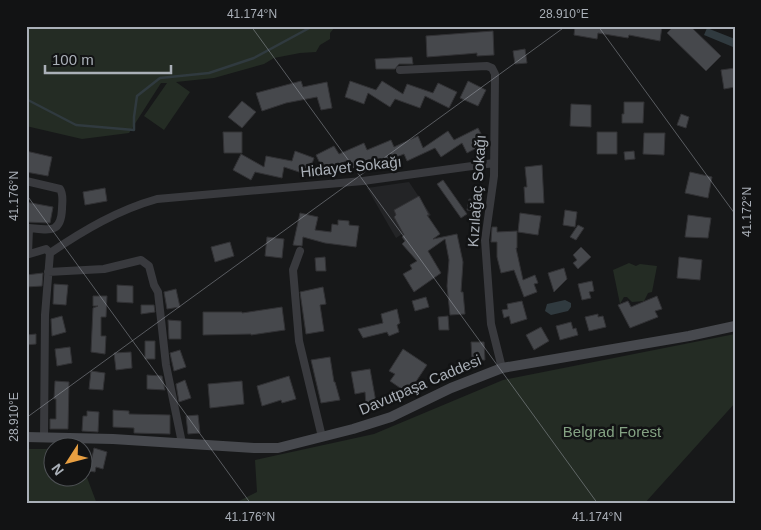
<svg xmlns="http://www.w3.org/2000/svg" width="761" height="530" viewBox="0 0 761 530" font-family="Arial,sans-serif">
	<rect width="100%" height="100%" fill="#171819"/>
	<path fill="#232426" d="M409 182 431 215 396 238 367 188Z"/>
	<path fill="#242c24" d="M26 26H343L335 27 330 33V39L320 45 316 52 300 53 274 58 264 64 214 78 176 82 190 92 164 130 144 116 167 83H161L129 133 82 139 26 126Z
		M629 263 636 266 640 264 657 266 652 292 648 293 644 301 632 302 627 297H624L620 304 613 270Z
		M735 334V403L644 504H233L257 492 255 460 374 434 503 380Z
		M26 449H52V478H82L83 467 97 504H26Z"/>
	<path fill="#303a3f" d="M707 28 735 39 733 47 704 35Z
		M565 300 571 303V307L568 311 551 315 545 311 547 304Z"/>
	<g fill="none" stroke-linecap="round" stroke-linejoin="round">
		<path stroke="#303a3f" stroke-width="2.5" d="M26 99 76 125 134 130V117L137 96 160 78 209 73 254 58 313 26"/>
	</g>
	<path fill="#46484c" stroke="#323235" d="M575 26H662L660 41 629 35 628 38 598 33 597 39 574 35Z
		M674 26H690L721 56 706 71 667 33Z
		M493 31 494 55 477 56V53L466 54 427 57 426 36Z
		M525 49 527 63 515 64 513 51Z
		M412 57 413 64H399L395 69H376L375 59Z
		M735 68V87L724 89 721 70Z
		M301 81 303 87 327 82 332 108 321 110 317 97 286 103 262 111 256 93Z
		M350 81 376 90 382 81 403 94 407 84 433 93 438 83 457 92 449 108 425 96 420 108 395 99 390 107 368 93 364 104 345 97Z
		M468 81 486 90 478 106 460 98Z
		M242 101 256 112 242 128 228 117Z
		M624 102H644L643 123H622V114H624Z
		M571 104 591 105V127L570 126Z
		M681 114 689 117 686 128 677 125Z
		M478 128 486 143 467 153 462 143 441 157 435 148 407 161 404 154 379 164 376 157 351 167 348 160 324 172 316 155 334 146 339 154 364 143 367 150 391 140 394 147 418 136 423 148 448 131 454 140Z
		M223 132H242V153H224Z
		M597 132H617V154H597Z
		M644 133H665L664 155 643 154Z
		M26 151 52 157 48 176 26 172Z
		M295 151 314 158 308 175 284 167 282 178 255 172 251 180 233 170 241 154 264 167 266 156 292 161Z
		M634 151 635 159 625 160 624 152Z
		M542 165 544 203H525L524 187H527L525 167Z
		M690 172 712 177 708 198 685 193Z
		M443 180 467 214 461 218 437 184Z
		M105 188 107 201 85 205 83 192Z
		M419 196 429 215H427L440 234 433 239 457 234 463 262 461 292H463L465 314 450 315 447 286 449 260 445 239 428 251 441 273 414 292 403 274 412 269 410 265 417 261 402 244 405 241 402 237 404 235 394 217 396 215 394 210Z
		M469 199 477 200 476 211 467 210Z
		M26 202 53 207 50 223 26 222Z
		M565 210 577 212 575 227 563 225Z
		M300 213 318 217 315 230 331 232 332 224 338 225V220L349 221V225L359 226 356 247 325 243 303 237 302 246 293 245Z
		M520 213 541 216 538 235 518 232Z
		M688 215 711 218 708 238 685 237Z
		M578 225 584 228 576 240 570 237Z
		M492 227H497V232L517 231V248H516L523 280 535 275 538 283 534 284 537 292 524 297 514 270 501 273 497 257V242H491Z
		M267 237 284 239 282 258 265 256Z
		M230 242 234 256 215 262 211 247Z
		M581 247 591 257 578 269 573 263 577 260 573 255Z
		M325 257 326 271H316L315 258Z
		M679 257 702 260 700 280 677 278Z
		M564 268 567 279 554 292 548 273Z
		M43 273 42 286 26 287V275Z
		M592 281 594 291 589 292 591 298 582 300 578 284Z
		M54 284 68 285 66 305 53 304Z
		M117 285 133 286V303L117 302Z
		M323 287 326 304 320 305 324 331 306 334 300 292Z
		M176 289 180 307 167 309 164 292Z
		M93 296H107L106 317H101V336H106L105 354 91 352 93 308 98 306H93Z
		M657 296 662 309 655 311 658 317 630 328 618 305 628 301 631 307Z
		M426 297 429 307 415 311 412 301Z
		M522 301 527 319 511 324 509 316 504 318 502 310 508 309 507 304Z
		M141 305H154L155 312 141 314Z
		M282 307 285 330 251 335V334L203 335V312H242V313Z
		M397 309 400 323 397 325 399 332 389 336 387 332 363 338 358 329 383 323 381 314Z
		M598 314V317L603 316 606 327 589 331 585 317Z
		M62 316 66 332 52 336 51 319Z
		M448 316 449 330H439L438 317Z
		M168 320 181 321V339H169Z
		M571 322 573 329 576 328 578 335 560 340 556 326Z
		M541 327 549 341 534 350 526 335Z
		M36 334V344L26 345V335Z
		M145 341H155V359H145Z
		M471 342H484L485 360H472Z
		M70 347 72 363 57 366 55 349Z
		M403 349 427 365 411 389 405 386 403 390 390 381 395 374 389 371Z
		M180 350 186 367 174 371 170 353Z
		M131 352 132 368 116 370 114 353Z
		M330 357 334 382H335L340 400 321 403 311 360Z
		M370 369 376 402 366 404 365 392 355 394 351 372Z
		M91 371 105 373 103 390 89 389Z
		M147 375 162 376 165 390 147 389Z
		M289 376 296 399 282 403 281 400 262 406 257 386Z
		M185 380 191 398 179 402 176 384Z
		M55 381 69 382 68 429H50V419H56V399H54Z
		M242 381 244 404 210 408 208 384Z
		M113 410 129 411V414L170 415V434L134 433V428L113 427Z
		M87 411 99 412 98 432 82 431 83 416H87Z
		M198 415 200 433 188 434 186 416Z
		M94 448 107 452 103 469 96 467 95 472 89 471Z"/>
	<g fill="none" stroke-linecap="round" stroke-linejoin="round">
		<path stroke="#393a3e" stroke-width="8" d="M400 70 487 66 492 68 495 74 494 176 485 240 491 324 502 368
			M26 181 60 189C64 195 62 202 62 209 61 234 49 230 29 228
			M26 228H29L28 254
			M300 251 293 270 299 341 322 437
			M50 253C84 230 118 210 157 199L363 181 494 163
			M26 255 46 249 50 253 45 315 44 437
			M48 272 104 269 141 260 149 266 154 285 158 292 166 365 182 443"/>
		<path stroke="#47494e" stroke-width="10" d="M26 437 113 439 254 448H278L353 429 391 417 451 388 502 368 689 336 735 326"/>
	</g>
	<path fill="none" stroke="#aab0b8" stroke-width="1" stroke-opacity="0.45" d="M251 26 598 504M598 26 735 214M26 194 251 504M26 418 566 26"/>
	<g text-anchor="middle" stroke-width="5" stroke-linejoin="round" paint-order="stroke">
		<g font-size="15" fill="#aab0b8" stroke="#121314">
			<text transform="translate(351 167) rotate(-6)" y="5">Hidayet Sokağı</text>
			<text transform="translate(477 191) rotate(-86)" y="5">Kızılağaç Sokağı</text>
			<text transform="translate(420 385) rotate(-23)" y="5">Davutpaşa Caddesi</text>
		</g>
		<g font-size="15" fill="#84a283" stroke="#121314">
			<text x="612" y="437">Belgrad Forest</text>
		</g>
	</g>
	<rect width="761" height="530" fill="none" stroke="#121314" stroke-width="55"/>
	<g transform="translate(68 462) rotate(234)"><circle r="24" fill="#121314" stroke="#4f5256"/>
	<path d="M0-4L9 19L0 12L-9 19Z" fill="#e89f41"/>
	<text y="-8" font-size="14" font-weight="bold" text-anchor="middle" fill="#aab0b8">N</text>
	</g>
	<path d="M45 65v8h126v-8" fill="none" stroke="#aab0b8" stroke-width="2.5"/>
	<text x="52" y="65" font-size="15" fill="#aab0b8" stroke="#121314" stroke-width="4" paint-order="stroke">100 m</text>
	<rect x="28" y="28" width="706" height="474" fill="none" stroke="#aab0b8" stroke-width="2"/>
	<g font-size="12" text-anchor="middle" fill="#aab0b8">
		<text x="252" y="18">41.174°N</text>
		<text x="564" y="18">28.910°E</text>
		<text transform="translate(14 196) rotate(-90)" y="4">41.176°N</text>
		<text transform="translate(747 212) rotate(-90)" y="4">41.172°N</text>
		<text transform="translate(14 417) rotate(-90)" y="4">28.910°E</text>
		<text x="250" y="521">41.176°N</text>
		<text x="597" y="521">41.174°N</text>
	</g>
</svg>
